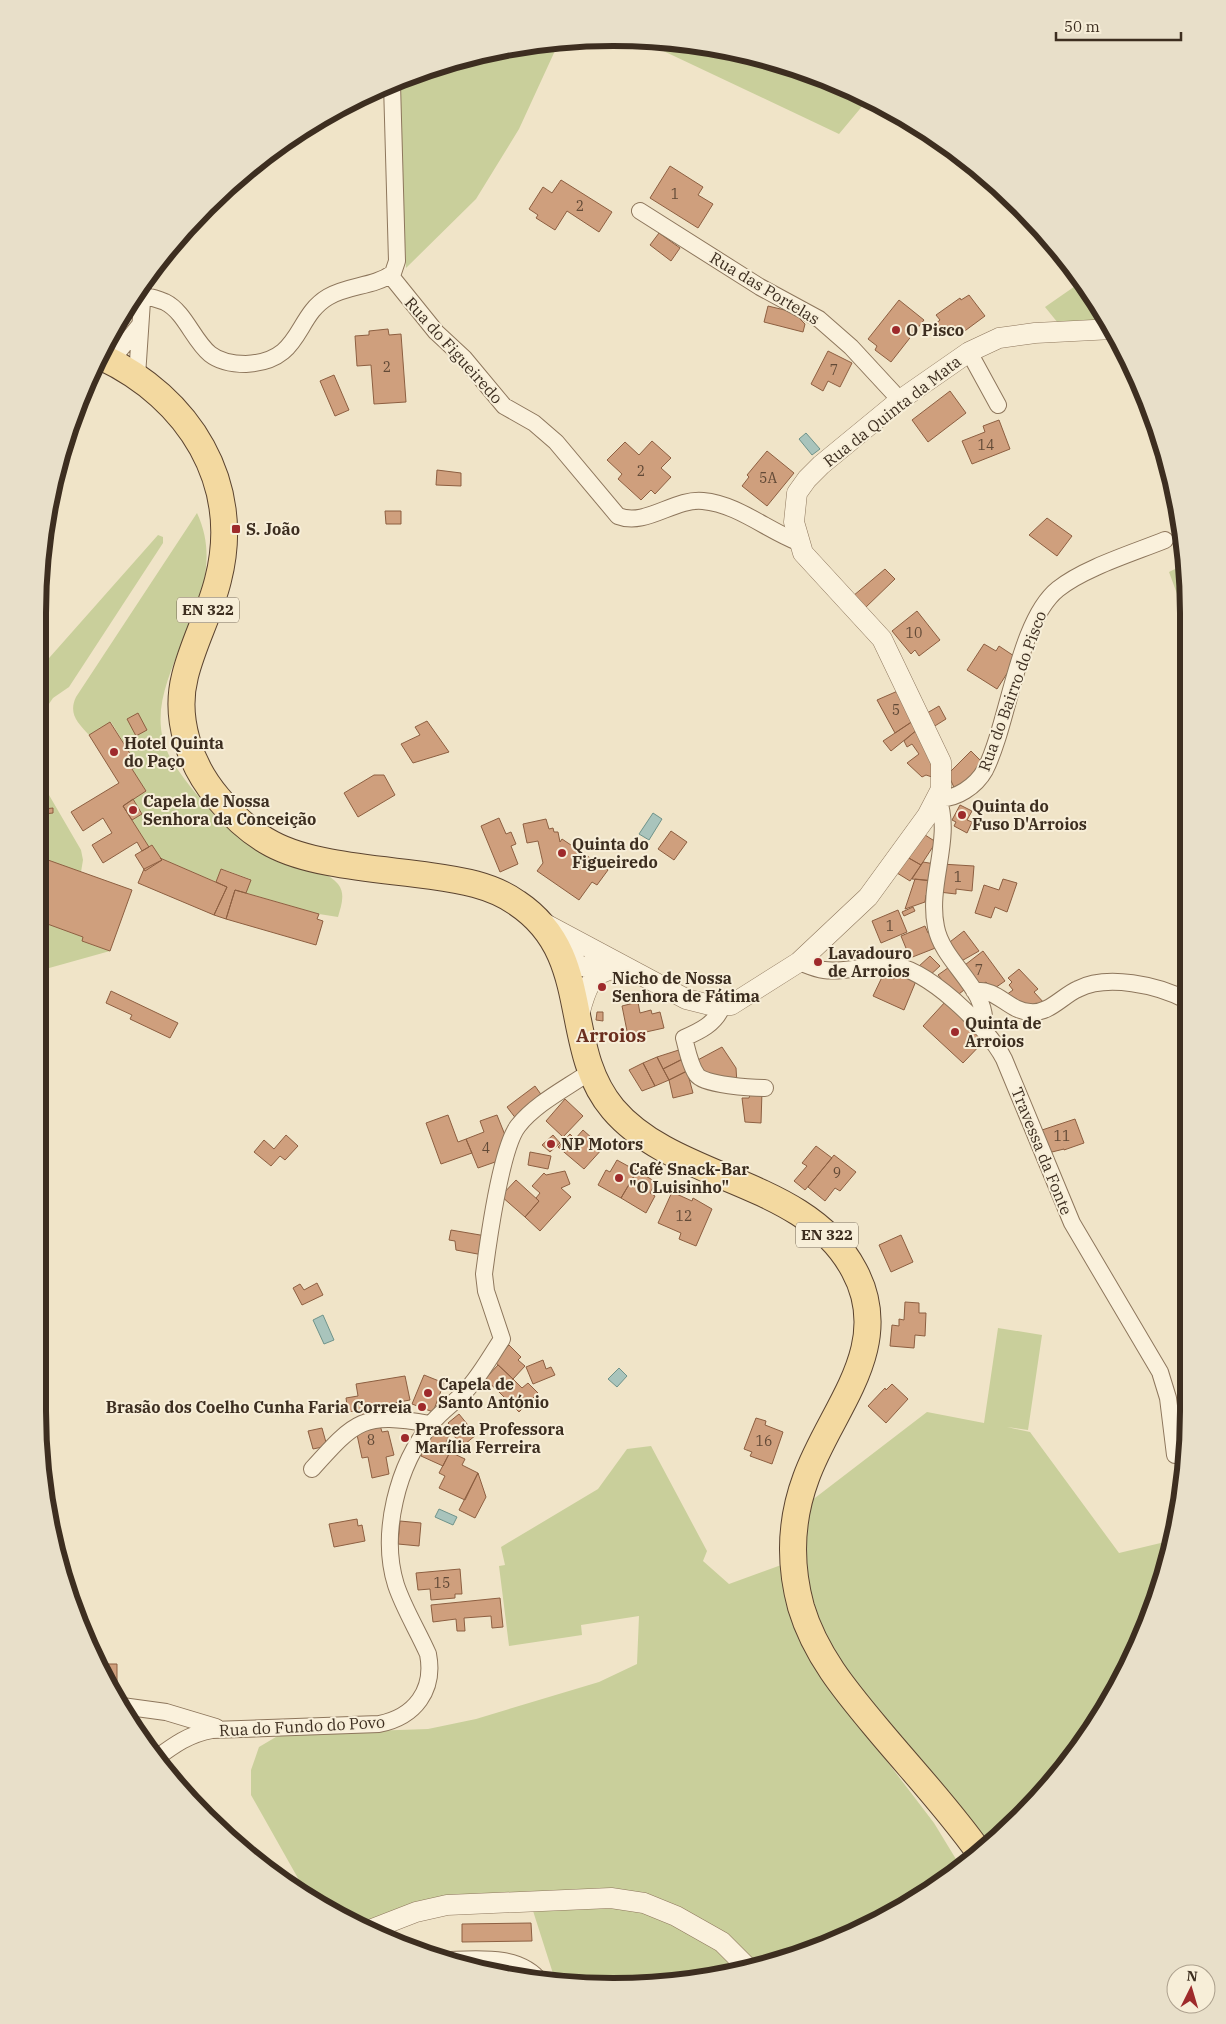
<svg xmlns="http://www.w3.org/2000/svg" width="1226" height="2024" viewBox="0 0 1226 2024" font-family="'IBM Plex Serif',serif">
	<rect width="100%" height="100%" fill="#f0e4c8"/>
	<path fill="#c9cf9b" d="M638 39H650L762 57 869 98 839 134Z
		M538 42H559L519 129 476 199 406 268 398 81 428 68Z
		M1081 282 1108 321 1058 323 1045 307Z
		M197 513C239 603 127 682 171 759 186 785 229 835 256 849 279 861 322 865 338 884 346 894 341 906 338 917L319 914 246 893 250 879 222 869 216 882 160 858 152 845 149 847 132 820 142 813 133 799 146 791 132 769 138 766 111 722 89 735C78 723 68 714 76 697Z
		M158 535 163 537V543L69 687 53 698 42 714V666Z
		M1185 564 1187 621 1169 572Z
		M42 783 81 850 83 860 81 872 42 858Z
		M42 922 83 937 82 941 110 951 42 970Z
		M998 1328 1042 1335 1028 1430 1007 1427 1030 1432 1119 1553 1169 1541 1145 1631 1070 1761 982 1849 860 1695 816 1622 803 1556 811 1501 927 1412 984 1423Z
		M651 1446 707 1551 703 1561 729 1584 784 1564 828 1684 934 1823 962 1869 868 1927 798 1956 688 1982 613 1986 556 1983 527 1892 375 1921 348 1920 308 1896 251 1795V1770L259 1747 281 1734 428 1729 476 1719 599 1682 637 1664 639 1616 581 1625 582 1635 509 1646 499 1566 505 1565 501 1547 598 1489 627 1449Z"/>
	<path fill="#a9c4bc" stroke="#6f938a" d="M806 433 820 449 812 455 799 439Z
		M653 813 662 819 649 840 639 834Z
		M323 1315 334 1340 324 1344 313 1320Z
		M619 1368 627 1376 617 1387 608 1379Z
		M439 1509 457 1517 453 1525 435 1517Z"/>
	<path fill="#cf9f7d" stroke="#8d5f41" d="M670 166 703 187 698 195 713 204 698 228 650 198Z
		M561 180 612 212 599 232 567 211 555 230 536 218 538 215 529 209 543 187 552 193Z
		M659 233 680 248 671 261 650 245Z
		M969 295 985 316 962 333 959 328 950 334 946 329 940 333 934 325 940 320 936 315 960 298 961 300Z
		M899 300 924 320 891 362 875 350 877 346 868 339Z
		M768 306 793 312 805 324 803 332 764 322Z
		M388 329 389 335 401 334 406 402 374 404 371 365 357 366 355 336 369 335V331Z
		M828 351 852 363 840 387 828 381 823 391 811 384Z
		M334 375 349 410 335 416 320 381Z
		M950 391 966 413 928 442 912 420Z
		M999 420 1010 449 972 464 962 441 985 432 983 426Z
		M652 441 671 458 661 468 671 477 655 494 651 490 641 500 618 479 622 474 607 460 625 442 639 455Z
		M767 451 794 473 767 506 742 486 749 477 747 475Z
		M437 470 461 473V486L436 485Z
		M385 511H401V524H386Z
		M1047 518 1072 536 1057 556 1029 535Z
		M885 569 895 579 865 608 853 596Z
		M917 611 940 640 919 656 915 650 911 654 892 631Z
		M984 644 996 651 999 646 1017 658 997 689 967 670Z
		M900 690 913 721 895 733 877 700Z
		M939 706 946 719 930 729 922 716Z
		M138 713 147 730 136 736 127 719Z
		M427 721 449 752 413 763 401 744 420 735 415 727Z
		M913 721 918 729 891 751 883 741Z
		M110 722 138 766 132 769 146 791 123 806 149 847 142 851 137 842 103 863 92 845 112 833 103 818 83 831 71 812 119 783 89 735Z
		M918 729 935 770 932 777 926 775 922 777 907 763 919 754 912 744 907 747 904 741Z
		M971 751 982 762 972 774 974 778 956 792 948 774Z
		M374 775H384L395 795 358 817 344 793Z
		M133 799 142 814 132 820 123 806Z
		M960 805 972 811 967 820 972 822 967 833 954 826 956 822 952 820Z
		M53 808V813L44 814V809Z
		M499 818 506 834 511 832 516 844 511 846 518 864 500 872 481 826Z
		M546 819 549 829 553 828 554 832H558L560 842 562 839 608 870 597 885 592 882 579 900 537 871 543 863 538 841 527 843 523 824Z
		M671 831 687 842 674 860 658 849Z
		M922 833 936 842 921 865 907 857Z
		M152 845 162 860 145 871 135 855Z
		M907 857 921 865 910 881 897 873Z
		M160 858 227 887 214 915 138 883 144 869 162 860Z
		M48 860 132 890 110 951 82 941 83 937 42 922V874Z
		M923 862 935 864 934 881 912 879Z
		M941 864 974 866 972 891 956 889V894L939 892Z
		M221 869 251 880 246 893 235 890 226 919 214 915 227 887 216 882Z
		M915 879 934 881 932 896 926 895 925 902 905 909Z
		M1003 879 1017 883 1007 912 995 907 991 918 975 913 984 885 999 890Z
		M235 890 319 914 317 919 323 921 316 945 226 919Z
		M913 907 915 911 904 916 902 912Z
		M898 910 907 932 881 943 872 921Z
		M925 926 928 933 932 932 938 947 910 958 901 936Z
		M964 931 979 951 958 963 946 945Z
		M983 951 1005 981 992 990 986 982 976 989 961 968Z
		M930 956 940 966 928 977 918 967Z
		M952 965 968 987 955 997 938 975Z
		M1019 969 1038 989 1034 992 1045 1004 1030 1011 1022 1002 1017 1007 1006 995 1013 990 1009 985 1012 982 1008 978Z
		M898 973 916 981 904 1010 873 996 883 975 894 979Z
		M111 991 178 1023 170 1038 130 1019 132 1015 106 1003Z
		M946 1001 986 1039 963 1063 923 1026Z
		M638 1002 640 1013 651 1010 652 1014 660 1012 664 1028 628 1036 622 1006Z
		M597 1012H603V1021L596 1020Z
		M722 1047 736 1068 737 1084 702 1077 694 1062Z
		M685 1048 689 1056 663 1069 657 1057Z
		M657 1057 669 1080 655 1086 643 1063Z
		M686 1057 687 1071 669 1080 663 1069Z
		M643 1063 655 1086 642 1091 629 1070Z
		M687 1071 693 1093 673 1098 669 1080Z
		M535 1086 545 1100 517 1120 507 1107Z
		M762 1091 761 1123 745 1122 742 1098H749L750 1095Z
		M565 1099 583 1116 563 1137 546 1121Z
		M448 1115 458 1142 466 1139 472 1153 441 1164 426 1123Z
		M497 1115 505 1135 498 1161 478 1168 466 1139 484 1132 480 1121Z
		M1075 1119 1084 1143 1064 1150V1149L1048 1153 1039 1131Z
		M583 1130 603 1148 584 1169 558 1147 570 1134 575 1139Z
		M286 1135 298 1146 285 1160 280 1156 271 1166 254 1152 264 1140 274 1149Z
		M553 1135 560 1143 550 1152 542 1145Z
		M816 1146 832 1158 805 1190 794 1181 807 1166 802 1163Z
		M530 1152 551 1156 548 1169 528 1165Z
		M834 1155 856 1172 840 1191 835 1188 825 1201 808 1187Z
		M617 1160 637 1171 621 1198 598 1185 606 1170 610 1172Z
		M565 1171 570 1184 561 1188 571 1197 540 1231 525 1217 539 1201 536 1198 540 1193 532 1186 544 1173 546 1175Z
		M637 1171 656 1182 650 1193 655 1196 646 1213 621 1198Z
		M516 1180 539 1201 525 1217 501 1196Z
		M672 1192 692 1201 693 1198 712 1209 696 1246 679 1239 681 1233 658 1223Z
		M451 1230 486 1236 483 1255 456 1250 455 1241 449 1240Z
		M901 1235 913 1262 891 1272 879 1245Z
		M317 1283 323 1295 302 1305 293 1288 300 1284 304 1290Z
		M905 1302 919 1303V1313H926L925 1336 915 1335 914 1348 890 1346 892 1325 899 1326V1319L904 1320Z
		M509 1345 521 1357 518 1360 525 1366 513 1379 494 1361Z
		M543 1360 546 1369 551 1367 555 1375 533 1384 526 1367Z
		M498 1365 513 1379 499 1392 485 1379Z
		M424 1375 444 1383 433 1412 412 1404Z
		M405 1376 410 1400 377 1406 379 1414 361 1417 360 1410 348 1412 346 1398 358 1396 356 1384Z
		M513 1379 522 1388 528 1383 538 1393 519 1412 499 1392Z
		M892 1384 908 1399 886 1423 868 1406 885 1388 886 1390Z
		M459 1414 476 1435 465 1444 463 1441 460 1443 454 1436 457 1433 448 1423Z
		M756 1418 766 1421 765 1425 783 1432 772 1464 750 1456 752 1452 744 1449Z
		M379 1422 382 1432 388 1431 394 1455 386 1457 389 1474 372 1478 368 1457 362 1458 356 1430Z
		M322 1428 327 1446 313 1449 308 1431Z
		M434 1429 449 1436 443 1449 450 1452 443 1466 421 1456Z
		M450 1452 465 1459 462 1465 478 1473 465 1500 439 1488 445 1476 439 1473Z
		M478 1473 486 1497 475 1518 459 1510Z
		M357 1519 358 1526 362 1525 365 1541 334 1547 329 1524Z
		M400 1521 421 1523 419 1546 398 1544Z
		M460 1569 462 1594H455V1598L431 1600 430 1589 418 1590 416 1573Z
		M500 1598 503 1627 492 1628 491 1616 464 1618 465 1631H457L456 1619 433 1622 431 1605Z
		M96 1664H117V1692L113 1691Z
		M531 1923 532 1941 462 1942V1924Z"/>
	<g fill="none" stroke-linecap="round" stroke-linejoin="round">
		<g stroke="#8d765c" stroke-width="18">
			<path id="minor" d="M640 211 760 287 819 319 851 347 900 400
				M390 275 436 332 464 358 504 406 534 423 556 442 618 516C646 527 674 498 703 501 737 504 767 530 798 542
				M143 296C150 297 158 299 165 302 185 312 193 340 210 354 220 362 233 364 246 364 303 361 294 317 328 297 348 285 374 287 393 273L397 261 392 84
				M969 352 998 405
				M111 361 139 326
				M137 376 143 286
				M799 962C807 965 815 969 824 970 846 973 867 964 889 965 925 966 988 1027 1004 1059L1072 1223 1160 1372 1168 1398 1175 1455H1184
				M974 991C998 988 1008 1011 1030 1012 1049 1014 1062 996 1078 989 1107 974 1158 985 1186 1000
				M722 1007C715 1024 700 1031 684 1038 687 1049 690 1066 697 1075 703 1085 753 1088 765 1088
				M984 1028C989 988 943 964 936 927 927 884 953 839 938 798 956 800 976 786 985 770 1009 723 1018 621 1058 589 1084 568 1133 553 1165 540
				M312 1469C356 1420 363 1412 430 1424
				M122 1706 166 1712 216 1727
				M155 1759C174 1745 189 1734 212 1730L379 1724C415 1717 435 1690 428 1654 418 1631 404 1609 396 1585 380 1534 397 1465 432 1423 443 1409 459 1400 470 1386 482 1372 492 1354 502 1339L486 1291 484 1274C488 1243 501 1148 518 1126 536 1103 567 1088 591 1071
				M447 1960C478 1959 520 1954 541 1982"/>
		</g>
		<g stroke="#8d765c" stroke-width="21">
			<path id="tertiary" d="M540 921 686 999 714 1006 731 1005 799 962 868 897 927 816 941 789V762L882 639 803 553 794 522 797 493 807 479 821 465 900 400 969 352 999 338 1035 333 1113 329
				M574 954 566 965 620 969
				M578 1019C584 997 588 971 615 969
				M367 1931 416 1912 447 1905 611 1898 644 1903 676 1916 722 1942 748 1968"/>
		</g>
		<g stroke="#5b4430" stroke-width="28">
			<path id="primary" d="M102 357C189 398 243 483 218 580 210 613 193 643 185 676 174 719 190 765 218 798 233 816 251 833 272 844 313 866 383 869 431 876 460 880 492 885 517 903 595 955 560 1046 613 1109 675 1182 806 1179 854 1270 896 1347 830 1410 806 1478 790 1521 789 1563 801 1607 815 1654 845 1690 876 1727 910 1768 948 1808 979 1852"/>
		</g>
		<use href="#minor" stroke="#faf1dc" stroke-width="16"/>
		<use href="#tertiary" stroke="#faf1dc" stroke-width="20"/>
		<use href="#primary" stroke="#f3d9a0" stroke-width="26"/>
	</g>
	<g fill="#9e2a2b" stroke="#f7eed8" stroke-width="2">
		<circle cx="896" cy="330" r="5"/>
		<rect x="231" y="524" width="10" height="10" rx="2.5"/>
		<circle cx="114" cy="752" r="5"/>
		<circle cx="133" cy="810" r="5"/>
		<circle cx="962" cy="815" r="5"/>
		<circle cx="562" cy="853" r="5"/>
		<circle cx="818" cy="962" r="5"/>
		<circle cx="602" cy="987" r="5"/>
		<circle cx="955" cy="1032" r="5"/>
		<circle cx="551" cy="1144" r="5"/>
		<circle cx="619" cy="1178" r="5"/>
		<circle cx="428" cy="1393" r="5"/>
		<circle cx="422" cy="1407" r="5"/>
		<circle cx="405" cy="1438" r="5"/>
	</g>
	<g text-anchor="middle" stroke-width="4" stroke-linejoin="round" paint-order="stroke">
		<g font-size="14" fill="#624a37">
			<text x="675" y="199">1</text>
			<text x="580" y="211">2</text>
			<text x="387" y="372">2</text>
			<text x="834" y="375">7</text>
			<text x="986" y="450">14</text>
			<text x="641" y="476">2</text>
			<text x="768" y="483">5A</text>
			<text x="914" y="638">10</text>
			<text x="896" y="715">5</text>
			<text x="958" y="882">1</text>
			<text x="890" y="931">1</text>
			<text x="979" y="975">7</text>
			<text x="1062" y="1141">11</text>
			<text x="486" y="1153">4</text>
			<text x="837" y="1178">9</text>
			<text x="684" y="1221">12</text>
			<text x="371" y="1445">8</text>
			<text x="764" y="1446">16</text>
			<text x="442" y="1588">15</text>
		</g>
		<g fill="#f7eed8" stroke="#756857" stroke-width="1">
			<rect x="177" y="597.5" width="62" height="25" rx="4"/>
			<rect x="796" y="1222.5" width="62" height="25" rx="4"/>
		</g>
		<g font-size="15" font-weight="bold" fill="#3d2e20">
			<text x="208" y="615">EN 322</text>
			<text x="827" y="1240">EN 322</text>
		</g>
		<g font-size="16" fill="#3d2e20" stroke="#f7eed8">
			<text transform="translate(765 288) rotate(31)" y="6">Rua das Portelas</text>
			<text transform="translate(454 350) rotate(48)" y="6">Rua do Figueiredo</text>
			<text transform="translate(892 411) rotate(-38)" y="6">Rua da Quinta da Mata</text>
			<text transform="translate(1012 691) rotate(-70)" y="6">Rua do Bairro do Pisco</text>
			<text transform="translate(1042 1151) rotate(68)" y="6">Travessa da Fonte</text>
			<text transform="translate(302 1726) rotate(-3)" y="6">Rua do Fundo do Povo</text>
		</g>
		<g font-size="16" font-weight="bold" fill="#3d2e20" stroke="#f7eed8" text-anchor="start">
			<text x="906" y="336">O Pisco</text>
			<text x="246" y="535">S. João</text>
			<text x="124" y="749">Hotel Quinta<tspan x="124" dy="18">do Paço</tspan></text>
			<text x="143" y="807">Capela de Nossa<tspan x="143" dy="18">Senhora da Conceição</tspan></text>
			<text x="972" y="812">Quinta do<tspan x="972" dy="18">Fuso D'Arroios</tspan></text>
			<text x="572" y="850">Quinta do<tspan x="572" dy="18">Figueiredo</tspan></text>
			<text x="828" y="959">Lavadouro<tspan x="828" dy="18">de Arroios</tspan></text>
			<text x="612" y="984">Nicho de Nossa<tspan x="612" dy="18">Senhora de Fátima</tspan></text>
			<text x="965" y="1029">Quinta de<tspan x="965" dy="18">Arroios</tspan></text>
			<text x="561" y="1150">NP Motors</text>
			<text x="629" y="1175">Café Snack-Bar<tspan x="629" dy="18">"O Luisinho"</tspan></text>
			<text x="438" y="1390">Capela de<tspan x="438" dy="18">Santo António</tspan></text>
			<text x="412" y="1413" text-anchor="end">Brasão dos Coelho Cunha Faria Correia</text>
			<text x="415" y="1435">Praceta Professora<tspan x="415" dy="18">Marília Ferreira</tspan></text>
		</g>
		<g font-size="19" font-weight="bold" fill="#6b2e1e" stroke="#f7eed8">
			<text x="611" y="1042">Arroios</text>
		</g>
	</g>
	<path d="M0 0H1226V2024H0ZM613 46H613A567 567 0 0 1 1180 613V1411A567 567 0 0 1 613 1978H613A567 567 0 0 1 46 1411V613A567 567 0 0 1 613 46Z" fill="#e8dfc9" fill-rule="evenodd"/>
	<path fill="none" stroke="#3d2e20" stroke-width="6" d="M613 46H613A567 567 0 0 1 1180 613V1411A567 567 0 0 1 613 1978H613A567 567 0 0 1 46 1411V613A567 567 0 0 1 613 46Z"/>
	<g transform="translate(1191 1989) rotate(5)"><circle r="24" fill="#f7eed8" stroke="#ada18e"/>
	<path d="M0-4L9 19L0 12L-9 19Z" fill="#9e2a2b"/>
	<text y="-8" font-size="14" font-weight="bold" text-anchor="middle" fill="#3d2e20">N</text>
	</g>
	<path d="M1056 32v8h125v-8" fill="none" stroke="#3d2e20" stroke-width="2.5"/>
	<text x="1064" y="32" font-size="15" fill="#3d2e20" stroke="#f7eed8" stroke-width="4" paint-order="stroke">50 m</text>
</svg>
